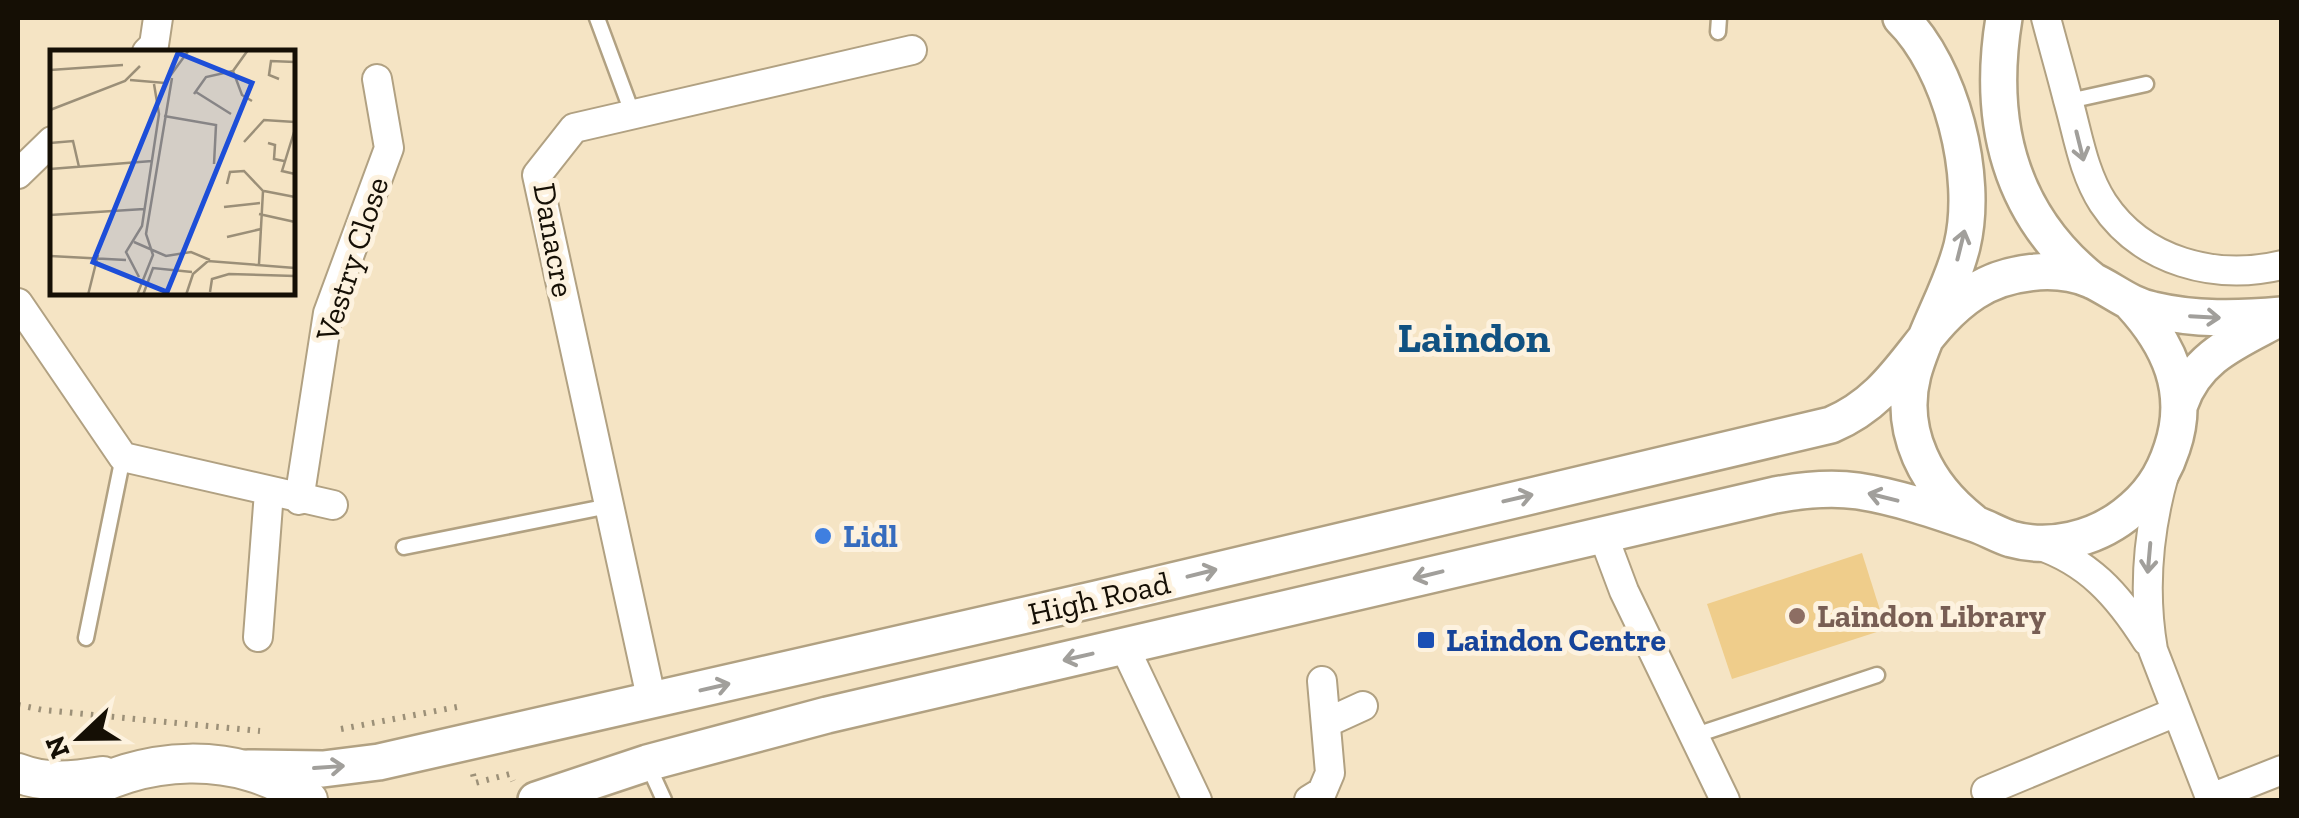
<svg xmlns="http://www.w3.org/2000/svg" width="2299" height="818" viewBox="0 0 2299 818" font-family="'Zilla Slab',serif">
	<rect width="100%" height="100%" fill="#f5e4c4"/>
	<path fill="#efcd8b" d="M1862 553 1886 629 1732 679 1707 604Z"/>
	<g fill="none" stroke-linecap="round" stroke-linejoin="round">
		<g stroke="#b1a182" stroke-width="19">
			<path id="service" d="M597 18 633 115
				M1718 32 1719 18
				M2069 101 2146 84
				M404 547 609 506
				M86 638 123 457
				M1693 736 1877 675
				M648 765 664 800"/>
		</g>
		<g stroke="#b1a182" stroke-width="32">
			<path id="minor" d="M2046 18C2053 45 2061 72 2068 100 2078 135 2083 172 2103 203 2142 262 2216 281 2282 265
				M147 52 154 45 158 18
				M18 174 52 141
				M18 303 123 457 333 505
				M2164 475C2148 532 2143 592 2153 650L2211 800
				M299 500 328 313 389 148 377 79
				M1603 535 1624 591 1725 800
				M2035 544C2088 561 2118 595 2147 641
				M258 637 269 492
				M1124 646 1197 800
				M652 702 537 175 574 128 912 50
				M1328 722 1363 706
				M1986 791 2176 712
				M2211 798 2282 770
				M1309 800 1322 792 1330 773 1322 681"/>
		</g>
		<g stroke="#b1a182" stroke-width="40">
			<path id="tertiary" d="M1901 18C1951 67 1979 176 1962 246 1951 290 1925 330 1913 374 1898 432 1927 486 1972 521
				M2004 18C1987 121 2009 214 2093 281
				M2180 404C2196 357 2235 342 2276 320
				M248 768 323 769 379 762 1096 599 1831 425C1902 395 1916 330 1974 292 2006 271 2056 265 2091 280 2113 290 2129 305 2153 310 2195 320 2238 319 2282 315
				M536 800 647 763 827 715 1775 495C1802 490 1831 487 1858 491 1897 497 1938 511 1975 524 1987 528 1998 535 2011 539 2050 550 2094 539 2125 515 2149 497 2163 476 2172 448 2191 392 2169 344 2131 303"/>
		</g>
		<g stroke="#b1a182" stroke-width="42">
			<path id="secondary" d="M18 773C46 784 73 781 103 776
				M71 800C139 754 240 749 308 800"/>
		</g>
		<path stroke="#9c9078" stroke-width="6" stroke-dasharray="2.5 8" stroke-linecap="butt" d="M18 705 43 710 260 731
			M341 729 462 706
			M473 774 475 783 510 774 513 781"/>
		<use href="#service" stroke="#fff" stroke-width="14"/>
		<use href="#minor" stroke="#fff" stroke-width="28"/>
		<use href="#tertiary" stroke="#fff" stroke-width="35"/>
		<use href="#secondary" stroke="#fff" stroke-width="38"/>
	</g>
	<defs><path id="oneway-shaft" d="M-6 0H5M1.5-3L5.5 0L1.5 3" fill="none" stroke-width="1.6" stroke-linecap="round" stroke-linejoin="round" transform="scale(2.5)"/></defs>
	<g stroke="#a19f9b">
		<use href="#oneway-shaft" transform="translate(2080 146) rotate(76)"/>
		<use href="#oneway-shaft" transform="translate(1961 245) rotate(-76)"/>
		<use href="#oneway-shaft" transform="translate(2205 317) rotate(3)"/>
		<use href="#oneway-shaft" transform="translate(1883 497) rotate(-166)"/>
		<use href="#oneway-shaft" transform="translate(1518 498) rotate(-13)"/>
		<use href="#oneway-shaft" transform="translate(2149 558) rotate(95)"/>
		<use href="#oneway-shaft" transform="translate(1202 573) rotate(-14)"/>
		<use href="#oneway-shaft" transform="translate(1428 575) rotate(166)"/>
		<use href="#oneway-shaft" transform="translate(1078 657) rotate(167)"/>
		<use href="#oneway-shaft" transform="translate(715 687) rotate(-13)"/>
		<use href="#oneway-shaft" transform="translate(329 767) rotate(-4)"/>
	</g>
	<circle fill="#3f7fe0" stroke="#fdf2df" stroke-width="4" cx="823" cy="536" r="10"/>
	<circle fill="#8d6e63" stroke="#fdf2df" stroke-width="4" cx="1797" cy="616" r="10"/>
	<rect fill="#1a4fb4" stroke="#fdf2df" stroke-width="4" x="1416" y="630" width="20" height="20" rx="5"/>
	<g text-anchor="middle" stroke-width="10" stroke-linejoin="round" paint-order="stroke">
		<g font-size="32" fill="#150f05" stroke="#fdf2df">
			<text transform="translate(554 240) rotate(80)" y="11">Danacre</text>
			<text transform="translate(352 259) rotate(-72)" y="11">Vestry Close</text>
			<text transform="translate(1099 598) rotate(-13)" y="11">High Road</text>
		</g>
		<g font-size="32" font-weight="bold" fill="#366cbe" stroke="#fdf2df" text-anchor="start">
			<text x="843" y="547">Lidl</text>
		</g>
		<g font-size="32" font-weight="bold" fill="#785e54" stroke="#fdf2df" text-anchor="start">
			<text x="1817" y="627">Laindon Library</text>
		</g>
		<g font-size="32" font-weight="bold" fill="#164399" stroke="#fdf2df" text-anchor="start">
			<text x="1446" y="651">Laindon Centre</text>
		</g>
		<g font-size="42" font-weight="bold" fill="#105181" stroke="#fdf2df">
			<text x="1474" y="352">Laindon</text>
		</g>
	</g>
	<g transform="translate(50 50)">
		<rect width="245" height="245" fill="#f5e4c4"/>
		<path fill="none" stroke="#9b8f78" stroke-width="2.5" d="M198 0 183 21 192 45 202 51M0 20 73 15M229 29 219 25 221 11 245 12M80 30 115 33 139 0M146 42 181 64M144 44 156 27 183 21M0 60 75 31 90 16M114 66 166 75 164 114M245 79 232 121 245 124M194 92 214 70 245 72M0 93 23 91 29 117M218 93 225 95 224 109 234 111M0 119 102 111M177 134 180 122 194 121 213 141 209 214M214 141 245 147M174 157 210 153M209 164 245 172M0 165 94 159M177 187 211 179M84 192 116 206 141 202 160 210M0 206 76 210M89 227 76 202 92 176 109 64 104 34M160 242 162 229 179 224 245 226M38 245 48 205M87 245 103 205 96 184 122 28M93 245 103 218 142 222M136 245 143 224 158 211 245 218"/>
		<path fill="#1d4ed8" fill-opacity="0.15" stroke="#1d4ed8" stroke-width="5" d="M128 3 202 33 117 242 43 212Z"/>
		<rect width="245" height="245" fill="none" stroke="#150f05" stroke-width="5"/>
	</g>
	<rect width="2299" height="818" fill="none" stroke="#150f05" stroke-width="40"/>
	<g transform="translate(80 738) rotate(248)" stroke="#fdf2df" stroke-width="8" paint-order="stroke">
	<path d="M0-8L18 38L0 25L-18 38Z" fill="#150f05"/>
	<text y="-15" font-size="28" font-weight="bold" text-anchor="middle" fill="#150f05">N</text>
	</g>
</svg>
